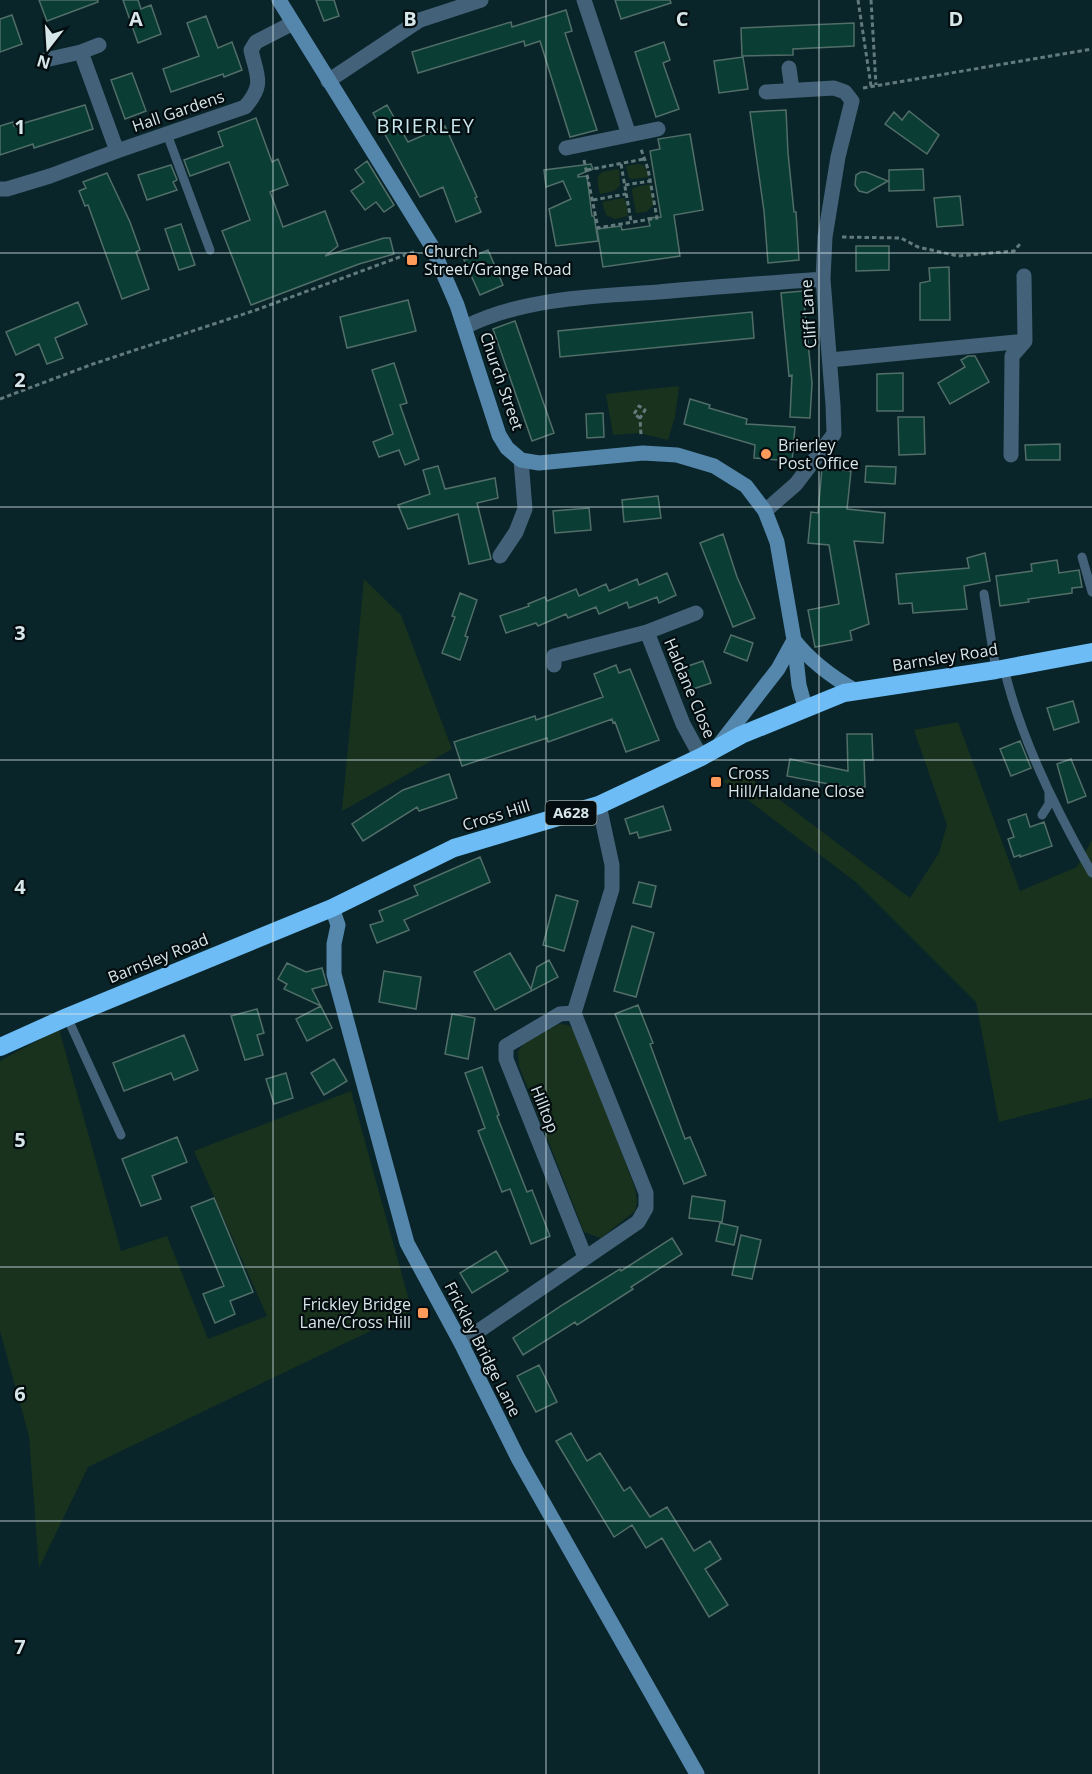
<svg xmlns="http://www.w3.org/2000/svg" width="1092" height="1774" viewBox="0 0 1092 1774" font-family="'Open Sans',sans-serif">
	<rect width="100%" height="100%" fill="#092529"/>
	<path fill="#19321d" d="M638 164C646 165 648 169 649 177L633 179 629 178 626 166Z
		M619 169 620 185 614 191 600 194C594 172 599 172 619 169Z
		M650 184 654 205 646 212 636 213 632 191 633 188Z
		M623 198 626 201 628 216 615 219 606 215 602 202Z
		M679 386 675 417 668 440 639 433 613 435 606 394Z
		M364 579 401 615 452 749 342 811Z
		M958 722 1020 891 1077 867 1092 840V1098L999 1122 976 1002 857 883 723 781 744 773 910 898 939 853 947 825 914 730Z
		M559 1024 568 1025 576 1030 635 1188 637 1202 635 1211 601 1238 584 1232 519 1066 518 1052 523 1044Z
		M59 1029 121 1251 167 1236 208 1339 267 1316 194 1151 351 1091 412 1311 88 1467 39 1568 29 1436 0 1331V1061Z"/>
	<path fill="#0a3d34" stroke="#526e68" stroke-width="1.5" d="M39 0H98V2L47 21Z
		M123 0H138L141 9 151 5 161 34 138 43Z
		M316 0H334L339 16 324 21Z
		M615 0H670L671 3 621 19Z
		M566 10 572 31 565 33 597 130 570 137 540 41 525 46 524 41 418 73 412 52 511 22 512 27Z
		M12 15 22 44 0 52V19Z
		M206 16 218 48 232 42 242 70 224 77 223 74 171 92 163 69 199 56 187 23Z
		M854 23V46L793 49V55L742 56 741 28Z
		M664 42 670 60 663 63 679 109 656 117 635 52Z
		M743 57 748 89 719 93 714 61Z
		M132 73 146 111 125 119 111 80Z
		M85 105 93 129 34 148 33 144 0 155V126L13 122 14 126Z
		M387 105 408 142 445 126 477 197 475 198 481 212 456 222 443 187 420 197 373 113Z
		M786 110 788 153 794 212H796L799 260 768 263 764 211 750 112Z
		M909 111 939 135 927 154 885 124 894 112 902 120Z
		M256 118 272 162 278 159 288 185 270 192 283 227 325 211 338 246 325 256 384 238H390L394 254 359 264 251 305 222 231 250 220 229 162 190 176 184 160 223 146 218 132Z
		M690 134 703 210 674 215 680 256 603 267 597 229 621 226 622 230 650 226 648 218 661 217 650 151 660 149 658 139Z
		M367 161 394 205 384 212 376 202 365 210 351 191 364 182 355 170Z
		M591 164 593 169 578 175V177L587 176 592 216H594L598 241 556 246 549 209 571 199 563 181 546 187 544 170Z
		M171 165 177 180 173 182 177 190 147 200 138 175Z
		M923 169 924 190 889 191V170Z
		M861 172H866L888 181 867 193 859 191 855 185 856 175Z
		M107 173 130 222 140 250 136 252 149 289 122 299 88 205 85 206 79 191 86 188 83 182Z
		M960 196 963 225 937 227 934 198Z
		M181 224 195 265 179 270 165 229Z
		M856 246H889V270L856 271Z
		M488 250 503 285 480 295 464 260Z
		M949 267 950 320H920V283L930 281 929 268Z
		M803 291 812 383 810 418 790 417 792 375 789 376 781 293Z
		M408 300 416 331 347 348 340 317Z
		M78 302 87 324 55 338 63 358 47 364 39 344 16 355 6 332Z
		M752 312 754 338 560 357 558 331Z
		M515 321 554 433 532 441 493 329Z
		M968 356H975L989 382 950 404 938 383 965 367 961 360Z
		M394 363 407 403 400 405 419 459 405 465 399 450 379 457 373 442 393 434 372 370Z
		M903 373V411H877V374Z
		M690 399 710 405 709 408 747 419 746 424 795 427 792 461 754 458 755 445 684 424Z
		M603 413 604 437 587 438 586 414Z
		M898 417H924L925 454 899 455Z
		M1060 444V460H1026L1025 445Z
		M438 466 445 489 495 478 498 498 477 503 491 559 469 564 458 514 408 529 398 505 430 494 423 470Z
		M866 466 896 467 895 484 865 482Z
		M822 468 851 471 847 509 885 513 883 543 854 541 869 624 850 631 852 640 815 647 808 610 839 604 829 545 808 543 811 512 818 513Z
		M658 496 661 518 624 522 622 500Z
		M589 508 591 530 555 533 553 511Z
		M723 534 737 577 755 618 733 627 700 543Z
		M985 553 990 581 964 586 967 609 913 613 912 603 899 604 896 574 969 568 967 558Z
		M1057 560 1059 573 1079 570 1082 587 1072 588V593L1028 599 1029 602 1000 606 996 576 1032 571 1031 564Z
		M667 573 676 595 659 603 657 597 629 608 627 602 599 614 596 607 568 618 566 614 538 626 536 623 506 633 500 616 529 606 528 604 545 597 547 601 576 589 579 596 606 584 609 591 637 579 639 585Z
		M460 593 477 600 465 636 468 637 460 660 442 653 455 617 452 616Z
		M731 635 753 643 747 661 724 652Z
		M703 661 711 683 693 689 685 667Z
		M616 665 619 673 630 669 659 740 626 752 615 722 613 723 612 719 548 742 547 738 462 766 454 742 535 716 536 720 603 697 594 674Z
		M1073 701 1079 722 1054 730 1047 708Z
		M847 734H872L873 760H864L865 787H844L787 776 790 759 848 771Z
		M1020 741 1031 768 1011 776 1000 749Z
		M1071 759 1086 796 1068 803 1057 764Z
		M449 774 457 798 419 811 417 807 363 841 352 824 403 790Z
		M663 806 671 830 639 838 637 832 630 834 625 819Z
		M1026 814 1030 827 1044 822 1052 846 1020 857V855L1014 857 1008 839 1014 837 1008 820Z
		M480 857 490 882 404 920 409 930 377 943 370 925 383 921 379 911 418 895 414 886Z
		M639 882 656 886 651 907 633 903Z
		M556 895 578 901 564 951 543 945Z
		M632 926 654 933 636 997 614 991Z
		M510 953 531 989 537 967 549 960 558 977 495 1010 474 972Z
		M287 963 306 972 322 968 327 985 312 989 332 1028 307 1041 296 1019 321 1006 284 989 287 984 278 979Z
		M384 971 421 977 416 1009 379 1002Z
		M638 1005 653 1043 650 1044 685 1139 690 1137 706 1175 684 1184 615 1014Z
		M257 1009 264 1033 257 1035 263 1055 245 1060 231 1016Z
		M452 1014 475 1018 468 1059 445 1054Z
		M184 1035 198 1070 174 1080 171 1073 124 1091 113 1063Z
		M334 1059 347 1081 324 1095 311 1073Z
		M482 1067 499 1115 497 1116 527 1192 532 1190 550 1236 531 1244 510 1189 502 1192 478 1131 485 1128 465 1073Z
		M286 1073 293 1098 274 1104 266 1079Z
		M177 1137 187 1162 152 1176 161 1199 141 1206 122 1159Z
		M692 1196 725 1201 722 1222 689 1218Z
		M214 1198 253 1292 230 1301 235 1314 215 1323 203 1294 224 1286 191 1207Z
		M720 1223 738 1227 734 1245 716 1241Z
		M741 1235 761 1240 752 1279 732 1275Z
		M672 1238 682 1254 631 1287 633 1289 577 1325 575 1322 523 1355 513 1338 564 1304 620 1269 621 1271Z
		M496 1251 508 1271 472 1293 460 1273Z
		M539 1365 557 1402 536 1412 517 1376Z
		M571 1433 587 1461 600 1453 624 1491 630 1487 650 1517 667 1507 694 1551 710 1541 721 1559 705 1569 728 1605 709 1617 662 1538 646 1548 632 1525 614 1537 556 1441Z"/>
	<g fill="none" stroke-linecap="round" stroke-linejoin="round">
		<path stroke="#637a7d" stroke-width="3" stroke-dasharray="4.5 3" stroke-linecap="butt" d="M858 0 871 86
			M871 0 876 85
			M863 88 1092 49
			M584 160 598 228 657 218 648 169 641 149
			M621 164 631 221
			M587 170 644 159
			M625 185 650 181
			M593 200 626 194
			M842 237 901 238 918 247 958 256 1014 251 1020 244
			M0 399 93 364 256 310 416 251
			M640 418 634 414 639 406 645 410 640 418 641 435"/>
		<path stroke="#436178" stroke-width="9" d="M167 134 210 250
			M1082 557 1092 592
			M984 594 996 670
			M1004 668C1020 737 1057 812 1092 873
			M1042 815 1049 804V792
			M67 1017 121 1135"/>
		<path stroke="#436178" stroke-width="15" d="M584 0 629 135
			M99 45 81 52 117 151
			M45 60 81 52
			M789 68 792 90
			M328 81 420 20 481 0
			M566 148 658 129
			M0 189H7L50 176 117 151 245 107C265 84 257 77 251 50L256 42 293 23
			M465 327C523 298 594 296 658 292 713 287 768 283 823 279
			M830 360 1025 341 1024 276
			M1011 455 1012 356 1025 341
			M765 511 796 484 834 434 833 405 823 279 825 237 838 157 852 101 845 92 834 88 766 92
			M500 556 516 532 525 509 521 460
			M647 632 683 724 701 757
			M554 665V656L647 632 696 613
			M574 1013 560 1014 506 1046V1059L585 1257
			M461 1343 638 1222 646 1208V1193L574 1013 612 889V865L599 805"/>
		<path stroke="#5586ab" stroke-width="15" d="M279 0 431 245 457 305 499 435 507 448 521 460 539 463 643 453 677 455 714 466 746 486 765 511 777 542 794 640 799 685 805 707
			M719 745 778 669 794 640C811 662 832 677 856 691
			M332 908 338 925 334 944V974L407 1243 461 1343 518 1458 697 1774"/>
		<path stroke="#6dbcf5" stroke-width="18" d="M0 1047 67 1017 332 908 454 848 599 805 701 757 741 735 844 693 996 670 1092 652"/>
	</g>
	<path fill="none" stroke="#d7e6e9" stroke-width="1.5" stroke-opacity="0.55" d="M273 0V1774M546 0V1774M819 0V1774M0 253H1092M0 507H1092M0 760H1092M0 1014H1092M0 1267H1092M0 1521H1092"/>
	<g fill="#ff9b5a" stroke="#030c0e" stroke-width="2">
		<rect x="406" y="254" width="12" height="12" rx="3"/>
		<circle cx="766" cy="454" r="6"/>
		<rect x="710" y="776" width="12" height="12" rx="3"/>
		<rect x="417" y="1307" width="12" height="12" rx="3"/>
	</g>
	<g text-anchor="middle" stroke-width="4.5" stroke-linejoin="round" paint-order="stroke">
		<rect fill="#030c0e" stroke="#97a5a7" stroke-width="1.5" x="545.5" y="801" width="51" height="24" rx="4.5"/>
		<g font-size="15" font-weight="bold" fill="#d7e6e9">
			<text x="571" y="818">A628</text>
		</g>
		<g font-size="16" fill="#d7e6e9" stroke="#030c0e">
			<text transform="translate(178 111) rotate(-19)" y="6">Hall Gardens</text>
			<text transform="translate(808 314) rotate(-94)" y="6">Cliff Lane</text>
			<text transform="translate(502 381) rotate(71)" y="6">Church Street</text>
			<text transform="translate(945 657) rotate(-9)" y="6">Barnsley Road</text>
			<text transform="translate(690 688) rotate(67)" y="6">Haldane Close</text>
			<text transform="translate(496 815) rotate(-17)" y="6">Cross Hill</text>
			<text transform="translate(158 958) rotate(-22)" y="6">Barnsley Road</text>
			<text transform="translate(545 1109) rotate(68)" y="6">Hilltop</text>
			<text transform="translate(483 1349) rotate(63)" y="6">Frickley Bridge Lane</text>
		</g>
		<g font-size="16" fill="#d7e6e9" stroke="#030c0e" text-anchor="start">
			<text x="424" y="257">Church<tspan x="424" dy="18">Street/Grange Road</tspan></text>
			<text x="778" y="451">Brierley<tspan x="778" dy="18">Post Office</tspan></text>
			<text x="728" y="779">Cross<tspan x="728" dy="18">Hill/Haldane Close</tspan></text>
			<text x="411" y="1310" text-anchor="end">Frickley Bridge<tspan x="411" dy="18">Lane/Cross Hill</tspan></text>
		</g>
		<g font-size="20" letter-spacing="1.5" fill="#c9e8ee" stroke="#030c0e">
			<text x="426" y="133">BRIERLEY</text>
		</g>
	</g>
	<g font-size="20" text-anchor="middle" font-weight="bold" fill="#d7e6e9" stroke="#030c0e" stroke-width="4.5" stroke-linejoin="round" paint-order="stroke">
		<text x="136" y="26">A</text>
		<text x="410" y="26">B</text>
		<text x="682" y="26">C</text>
		<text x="956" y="26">D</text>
		<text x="20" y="134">1</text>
		<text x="20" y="387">2</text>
		<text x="20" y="640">3</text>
		<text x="20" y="894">4</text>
		<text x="20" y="1147">5</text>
		<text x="20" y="1401">6</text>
		<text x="20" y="1654">7</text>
	</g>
	<g transform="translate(48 48) rotate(197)" stroke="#030c0e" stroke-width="4.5" paint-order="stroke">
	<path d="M0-4.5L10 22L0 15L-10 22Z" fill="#d7e6e9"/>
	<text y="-9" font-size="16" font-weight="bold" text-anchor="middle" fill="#d7e6e9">N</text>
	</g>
</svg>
